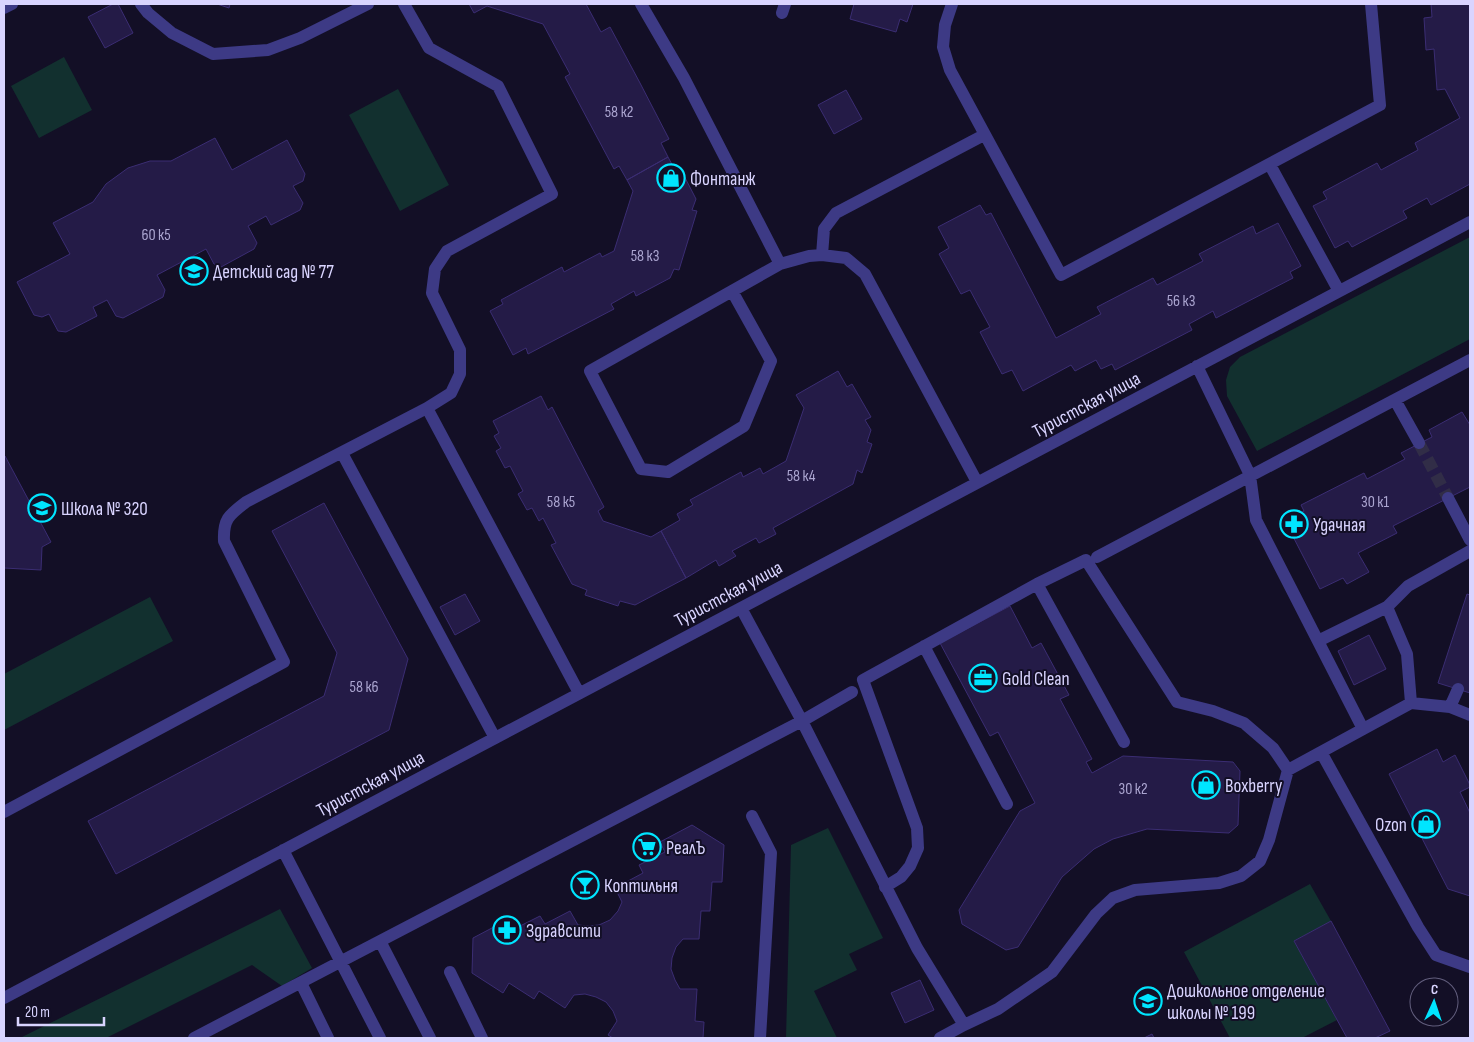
<svg xmlns="http://www.w3.org/2000/svg" width="1474" height="1042" viewBox="0 0 1474 1042" font-family="'Sofia Sans Condensed',sans-serif">
	<rect width="100%" height="100%" fill="#130f26"/>
	<path fill="#12302f" d="M64 57 92 110 39 138 11 86Z
		M398 89 449 185 400 211 349 115Z
		M1470 237V339L1257 451 1227 396 1226 380 1230 367 1240 357Z
		M150 597 173 641 4 730V674Z
		M828 828 883 938 849 954 857 970 814 991 837 1038H786L791 845Z
		M1310 884 1331 921 1294 941 1337 1020 1302 1038H1230L1184 952Z
		M280 909 312 968 282 986 252 965 106 1038H20Z"/>
	<path fill="#241b47" stroke="#3b2d73" d="M113 4H118L133 33 105 48 88 17Z
		M217 4H230L229 8Z
		M469 4H586L601 32 610 27 640 83 669 139 661 143 668 157 627 180 619 166 614 169 565 77 570 74 543 24 487 6 474 13Z
		M854 4H913L907 22 900 19 896 32 850 19Z
		M1431 4H1470V184L1431 205 1427 198 1403 211 1407 218 1352 247 1348 241 1335 248 1313 206 1327 199 1323 192 1377 163 1381 170 1418 150 1415 143 1460 118 1445 89 1437 90 1434 49 1426 50 1424 18 1432 17Z
		M846 90 862 119 834 134 818 105Z
		M215 138 232 170 287 140 305 174 303 181 293 186 303 203 300 210 271 225 266 216 248 226 257 243 254 249 221 267 214 264 206 249 157 275 165 290 163 297 123 318 116 316 107 300 93 307 97 316 66 332 58 331 49 314 42 317 34 315 17 282 70 254 53 223 93 202 106 184 128 168 150 161H171Z
		M668 157 675 170 680 168 696 199 692 210 697 211 679 270 674 269 670 278 636 296 634 291 611 304 614 309 528 354 526 348 513 355 490 311 503 304 501 300 562 267 564 272 600 253 602 257 614 251 633 191 627 180Z
		M980 205 986 215 991 213 1056 338 1101 314 1097 307 1153 278 1157 285 1203 261 1199 254 1253 226 1256 234 1278 223 1301 266 1290 272 1293 278 1216 318 1213 311 1189 324 1192 330 1115 370 1112 364 1101 369 1096 360 1075 371 1071 365 1023 391 1012 370 1002 374 980 332 990 327 978 305 970 290 961 294 939 254 949 248 938 227Z
		M838 371 847 387 852 384 871 417 865 420 871 430 867 442 872 444 862 473 857 470 853 484 773 528 776 534 759 543 756 538 732 551 736 556 719 566 716 560 686 578 661 531 680 520 677 514 693 505 690 500 741 472 743 477 760 468 763 474 786 461 804 408 796 395Z
		M541 396 548 410 552 407 604 507 598 511 603 521 651 537 661 531 686 578 635 605 620 601 618 606 585 595 587 590 572 584 551 545 556 543 543 518 539 521 532 508 527 510 518 494 523 491 510 466 505 468 496 451 501 448 494 436 499 433 493 421Z
		M1462 412 1470 425V487L1393 526 1397 533 1358 553 1369 572 1347 584 1343 578 1320 589 1285 521 1304 511 1301 505 1364 473 1367 479 1405 459 1401 453 1432 437 1429 430Z
		M5 456 51 542 42 547 41 570 4 568V457Z
		M324 503 408 659 389 730 116 874 88 821 324 696 337 653 272 531Z
		M465 594 480 621 455 635 440 607Z
		M1467 594 1470 595V693L1438 683Z
		M1010 606 1032 648 1041 643 1069 695 1060 699 1092 759 1086 762 1092 773 1123 756 1233 762 1240 771 1238 825 1229 833 1147 829 1113 839 1094 849 1062 877 1018 947 1006 950 962 924 959 910 1020 811 1035 803 998 732 990 736 940 643Z
		M1369 635 1386 669 1354 685 1338 651Z
		M1437 749 1443 762 1455 755 1470 785V787L1460 792 1470 813V896L1448 889 1389 774Z
		M692 825 724 845 722 882H712L710 911H701L699 939H683L676 947 672 958 671 969 675 980 680 989H697L695 1021 704 1022 703 1038H613L608 1035 617 1021 613 1011 606 1002 596 997 585 994 574 995 565 1008 539 991 534 999 509 983 503 993 472 973 473 938 509 919 514 929 540 916 545 924 570 911 578 925 588 926 599 925 610 920 618 911 622 902 615 888 643 873 639 865 665 852 660 842Z
		M1331 921 1390 1031 1375 1038H1347L1294 941Z
		M920 980 934 1010 905 1023 891 993Z
		M1152 1034 1154 1038H1144Z"/>
	<g fill="none" stroke-linecap="round" stroke-linejoin="round">
		<path stroke="#312d47" stroke-width="12" stroke-dasharray="12 6" stroke-linecap="butt" d="M1419 443 1448 498"/>
		<path stroke="#3d3a85" stroke-width="12" d="M141 4 148 13 172 33 213 54 268 50 300 38 368 4
			M641 4 684 78 780 264
			M952 4 945 25 943 47 950 70 1061 275 1380 105 1371 4
			M4 8 12 4
			M782 13 785 4
			M1270 165 1339 291
			M822 255 824 229 836 213 984 135
			M732 291 771 361 744 426 668 472 641 469 590 371 780 264 809 256 822 255 846 258 865 274 977 482
			M1197 366 1250 475 1256 520 1363 729
			M1395 400 1419 443
			M427 408 579 693
			M342 453 495 738
			M1448 498 1470 540
			M1097 557 1470 360
			M1037 584 1124 742
			M1387 607 1407 654 1411 703
			M741 608 802 721 917 948 964 1025 998 1009 1052 972 1096 914 1113 898 1135 890 1219 883 1241 876 1260 861 1269 840 1288 770 1321 752
			M1318 641 1387 607 1408 586 1470 551
			M924 646 1007 804
			M1450 707 1458 689
			M1470 715 1450 707 1411 703 1321 752 1418 927 1436 955 1470 967
			M4 812 284 662 224 541C223 519 229 515 246 502L427 408 451 393 460 374V350L432 293 435 269 447 251 552 194 498 86 429 48 404 4
			M752 816 771 853 760 1038
			M283 850 380 1038
			M885 887 901 877 910 866 918 848 917 828 863 680 1037 584 1086 560 1177 702 1213 711 1244 723 1273 748 1288 770
			M380 941 430 1038
			M450 972 482 1038
			M301 983 328 1038
			M4 998 1470 222
			M194 1038 802 721 852 692
			M940 1038 964 1025"/>
	</g>
	<defs>
		<g id="shop-ring" transform="scale(1.4375)"><circle r="9.5" fill="#130f26" stroke="#00e5ff" stroke-width="1.5"/><path d="M-5-2.5h2.3a2.7 3.5 0 0 1 5.4 0H5L5.5 6h-11ZM-1.5-2.5h3a1.5 2.3 0 0 0-3 0Z" fill="#00e5ff"/></g>
		<g id="school-ring" transform="scale(1.4375)"><circle r="9.5" fill="#130f26" stroke="#00e5ff" stroke-width="1.5"/><path d="M0-5L7-2L0 1L-7-2ZM-4 1L0 2.5L4 1V4Q0 6-4 4Z" fill="#00e5ff"/></g>
		<g id="pharmacy-ring" transform="scale(1.4375)"><circle r="9.5" fill="#130f26" stroke="#00e5ff" stroke-width="1.5"/><path d="M-2-6h4v4h4v4h-4v4h-4v-4h-4v-4h4Z" fill="#00e5ff"/></g>
		<g id="office-ring" transform="scale(1.4375)"><circle r="9.5" fill="#130f26" stroke="#00e5ff" stroke-width="1.5"/><path d="M-6-3h4V-5.5h4V-3h4V5H-6ZM-1-4.5V-3h2v-1.5ZM-6 0V1H6V0Z" fill="#00e5ff"/></g>
		<g id="supermarket-ring" transform="scale(1.4375)"><circle r="9.5" fill="#130f26" stroke="#00e5ff" stroke-width="1.5"/><path d="M-6-5.5h2.5l.6 2H6L4.5 2H-2.5L-4.4-4H-6ZM-1.5 3.2a1.3 1.3 0 1 0 .1 0ZM3 3.2a1.3 1.3 0 1 0 .1 0Z" fill="#00e5ff"/></g>
		<g id="bar-ring" transform="scale(1.4375)"><circle r="9.5" fill="#130f26" stroke="#00e5ff" stroke-width="1.5"/><path d="M-6-5H6L.8 .8V4.5H3.5V6h-7V4.5H-.8V.8Z" fill="#00e5ff"/></g>
	</defs>
	<g fill-rule="evenodd">
		<use href="#shop-ring" x="671" y="178"/>
		<use href="#school-ring" x="194" y="271"/>
		<use href="#school-ring" x="42" y="508"/>
		<use href="#pharmacy-ring" x="1294" y="524"/>
		<use href="#office-ring" x="983" y="678"/>
		<use href="#shop-ring" x="1206" y="785"/>
		<use href="#shop-ring" x="1426" y="824"/>
		<use href="#supermarket-ring" x="647" y="847"/>
		<use href="#bar-ring" x="585" y="885"/>
		<use href="#pharmacy-ring" x="507" y="930"/>
		<use href="#school-ring" x="1148" y="1001"/>
	</g>
	<g text-anchor="middle" stroke-width="4" stroke-linejoin="round" paint-order="stroke">
		<g font-size="16" fill="#aca6d1">
			<text x="619" y="117">58 к2</text>
			<text x="156" y="240">60 к5</text>
			<text x="645" y="261">58 к3</text>
			<text x="1181" y="306">56 к3</text>
			<text x="801" y="481">58 к4</text>
			<text x="561" y="507">58 к5</text>
			<text x="1375" y="507">30 к1</text>
			<text x="364" y="692">58 к6</text>
			<text x="1133" y="794">30 к2</text>
		</g>
		<g font-size="19" fill="#d9d4ff" stroke="#130f26" text-anchor="start">
			<text x="690" y="185">Фонтанж</text>
			<text x="213" y="278">Детский сад № 77</text>
			<text x="61" y="515">Школа № 320</text>
			<text x="1313" y="531">Удачная</text>
			<text x="1002" y="685">Gold Clean</text>
			<text x="1225" y="792">Boxberry</text>
			<text x="1407" y="831" text-anchor="end">Ozon</text>
			<text x="666" y="854">РеалЪ</text>
			<text x="604" y="892">Коптильня</text>
			<text x="526" y="937">Здравсити</text>
			<text x="1167" y="997">Дошкольное отделение<tspan x="1167" dy="22">школы № 199</tspan></text>
		</g>
		<g font-size="19" fill="#d9d4ff" stroke="#130f26">
			<text transform="translate(1086 404) rotate(-28)" y="7">Туристская улица</text>
			<text transform="translate(728 593) rotate(-28)" y="7">Туристская улица</text>
			<text transform="translate(370 783) rotate(-28)" y="7">Туристская улица</text>
		</g>
	</g>
	<rect width="1474" height="1042" fill="none" stroke="#d9d4ff" stroke-width="10"/>
	<g transform="translate(1434 1002) rotate(3)"><circle r="24" fill="#130f26" stroke="#625e7d"/>
	<path d="M0-4L9 19L0 12L-9 19Z" fill="#00e5ff"/>
	<text y="-8" font-size="14" font-weight="bold" text-anchor="middle" fill="#d9d4ff">С</text>
	</g>
	<path d="M18 1017v8h86v-8" fill="none" stroke="#d9d4ff" stroke-width="2.5"/>
	<text x="25" y="1017" font-size="15" fill="#d9d4ff" stroke="#130f26" stroke-width="4" paint-order="stroke">20 m</text>
</svg>
